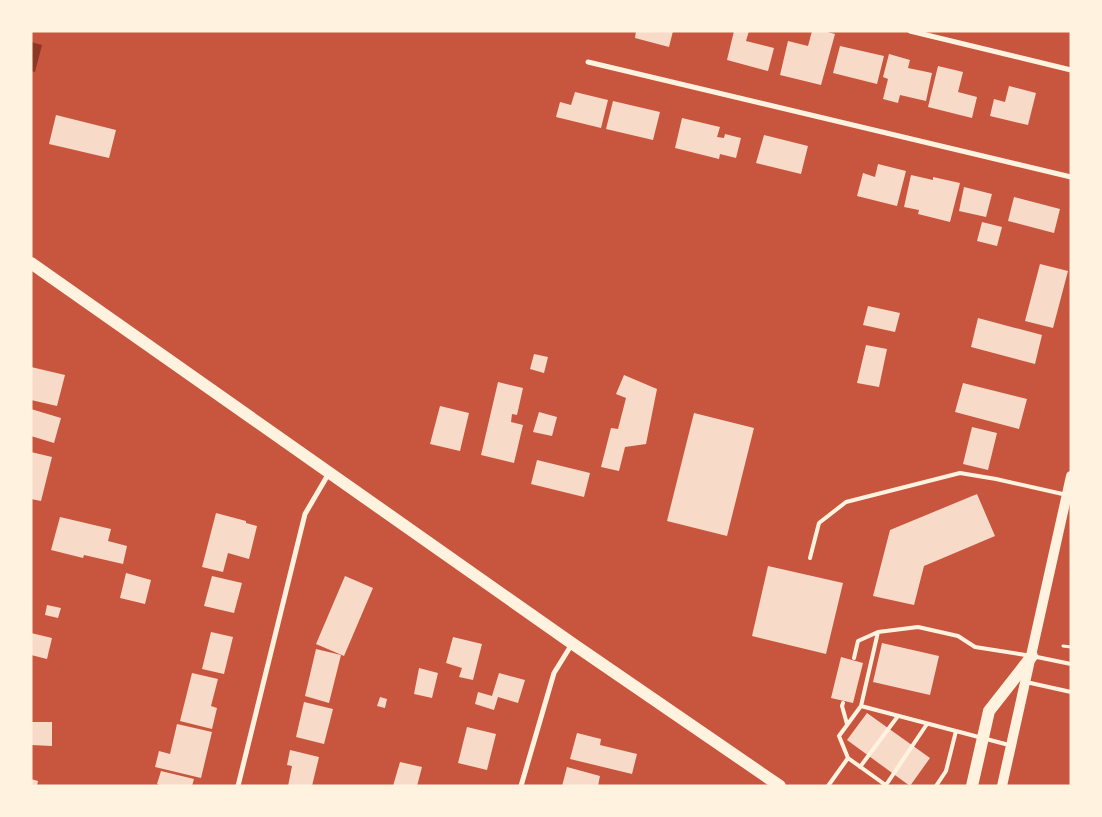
<svg xmlns="http://www.w3.org/2000/svg" width="1102" height="817" viewBox="0 0 1102 817" font-family="'Libre Baskerville',serif">
	<rect width="100%" height="100%" fill="#c8553d"/>
	<path fill="#8f3625" d="M31 42 42 45 35 72 31 71Z"/>
	<path fill="#f7dbc8" d="M636 31H673L669 47 635 38Z
		M734 31H749L746 41 774 48 768 71 727 60Z
		M812 31H824L835 34 821 85 780 75 788 41 808 46Z
		M840 46 884 56 877 84 833 73Z
		M889 54 910 60 908 68 932 73 926 101 900 95 898 103 883 99 888 79 883 77Z
		M938 66 963 72 958 92 977 97 972 118 928 107Z
		M1009 86 1036 93 1028 125 990 116 994 99 1005 102Z
		M575 92 608 100 601 128 556 117 560 102 571 105Z
		M613 101 660 112 653 140 606 129Z
		M56 115 116 130 109 158 49 144Z
		M682 118 720 127 717 137 724 138 725 134 741 138 736 158 720 154 719 159 675 148Z
		M764 135 808 146 801 174 756 163Z
		M878 164 906 171 897 206 857 196 863 173 875 177Z
		M911 175 933 180V177L960 183 950 222 918 214 919 210 904 207Z
		M964 187 992 194 986 217 959 211Z
		M1014 197 1060 209 1054 233 1008 221Z
		M982 222 1002 227 997 246 977 241Z
		M1040 264 1068 271 1053 328 1025 321Z
		M868 306 900 313 895 332 863 325Z
		M978 318 1042 335 1035 364 971 347Z
		M866 345 887 349 879 387 857 383Z
		M534 354 548 357 544 373 530 369Z
		M31 367 65 375 57 406 31 400Z
		M624 375 657 389 646 444 625 447 619 471 601 467 611 428 618 429 626 398 616 394Z
		M498 382 523 388 517 415 512 414 511 422 523 425 514 463 481 455Z
		M963 383 1027 399 1019 429 955 412Z
		M440 406 469 413 460 451 430 444Z
		M31 409 61 418 54 443 31 436Z
		M539 412 557 417 552 436 533 432Z
		M694 413 754 428 727 536 667 521Z
		M972 427 997 433 988 470 963 464Z
		M31 452 52 457 41 501 31 499Z
		M537 460 590 473 584 497 531 484Z
		M977 494 995 536 924 566 914 605 873 596 890 530Z
		M216 513 246 521V523L257 526 249 559 228 553 223 572 202 567Z
		M60 517 111 529 108 541 127 546 123 564 84 555 83 558 51 550Z
		M768 566 843 583 826 654 752 636Z
		M126 573 151 580 145 604 120 598Z
		M212 576 242 583 234 613 204 606Z
		M345 576 373 588 344 656 316 644Z
		M47 605 61 608 58 618 45 615Z
		M211 632 233 637 224 674 202 669Z
		M31 633 52 638 47 659 31 655Z
		M453 637 482 644 473 680 459 677 462 668 446 663Z
		M882 643 939 656 930 695 873 682Z
		M316 649 341 655 329 703 305 696Z
		M841 657 863 663 853 703 831 698Z
		M419 668 438 673 432 698 414 694Z
		M192 673 218 679 211 706 217 708 212 729 180 721Z
		M499 673 525 680 518 703 498 697 494 710 475 704 478 692 492 696Z
		M380 697 387 699 385 708 377 706Z
		M304 702 333 709 324 744 296 737Z
		M867 713 930 758 910 786 847 740Z
		M31 722H52V746L31 745Z
		M177 724 212 732 201 778 155 767 159 751 170 754Z
		M467 727 496 734 487 770 458 763Z
		M577 733 601 739 600 745 637 754 632 774 570 759Z
		M290 750 319 757 312 786H288L292 766 287 765Z
		M400 762 422 767 417 786H393Z
		M567 767 600 776 598 786H562Z
		M161 771 194 779 192 786H161L157 784Z
		M31 779 38 781 37 786H31Z"/>
	<g fill="none" stroke-linecap="round" stroke-linejoin="round">
		<path stroke="#fff3e0" stroke-width="3" d="M1063 646 1071 647"/>
		<path stroke="#fff3e0" stroke-width="4" d="M810 558 819 523 846 502 960 473 996 479 1067 495
			M854 658 858 641 878 632
			M1026 682 1071 692
			M843 703 842 706 847 724
			M861 706 1009 745
			M860 767 898 716
			M886 785 927 724
			M828 786 848 758
			M887 786 848 758 839 736 861 706 878 632 918 627 958 636 975 647 1032 656 1071 664
			M936 786 946 771 956 731"/>
		<path stroke="#fff3e0" stroke-width="5" d="M910 31 1071 70
			M588 62 1071 177
			M238 786 305 514 329 473
			M521 786 554 673 572 644"/>
		<path stroke="#fff3e0" stroke-width="10" d="M1002 786 1071 476"/>
		<path stroke="#fff3e0" stroke-width="12" d="M31 263 573 644 780 786
			M972 786 989 711 1032 656"/>
	</g>
	<rect width="1102" height="817" fill="none" stroke="#fff3e0" stroke-width="65"/>
</svg>
